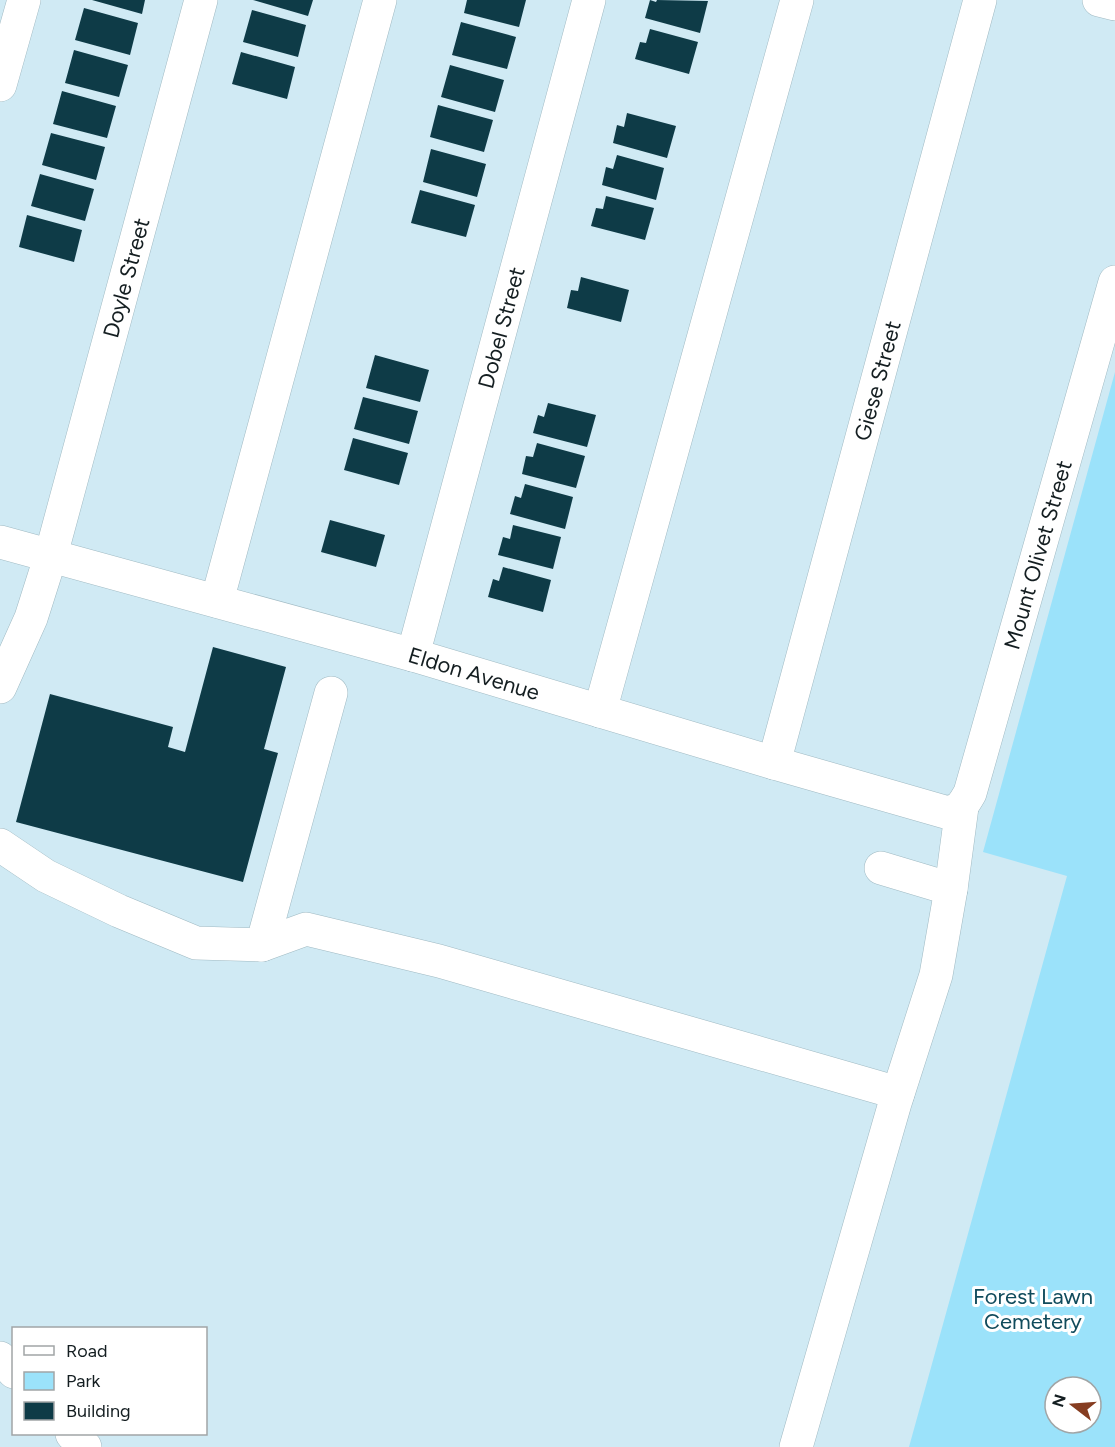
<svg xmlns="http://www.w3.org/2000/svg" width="1115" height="1447" viewBox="0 0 1115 1447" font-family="Figtree,sans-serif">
	<rect width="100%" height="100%" fill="#d0eaf4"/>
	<path fill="#9be2fa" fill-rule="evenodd" d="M1115 372V1447H909L1067 876 983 852ZM1055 1387H1091V1423H1055Z"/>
	<path fill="#0e3b47" d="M92 0H145L142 14Z
		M253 0H313L308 16Z
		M467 0H526L519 27 464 13Z
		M650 0 656 2 657 0 708 1 700 33 645 18Z
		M84 8 138 23 130 55 75 40Z
		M252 10 306 25 298 57 243 42Z
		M461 22 516 37 507 69 452 55Z
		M650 29 698 42 689 74 635 59 640 42 646 43Z
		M74 50 128 65 119 97 65 83Z
		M241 52 295 67 287 99 232 84Z
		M450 65 504 80 495 112 441 97Z
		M62 91 116 106 107 138 53 124Z
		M438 105 493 120 484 152 430 137Z
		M627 113 676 126 667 158 613 143 617 125 624 127Z
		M51 133 105 147 96 180 42 165Z
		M431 149 486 164 477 197 423 182Z
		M617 155 664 168 656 200 602 185 606 167 613 169Z
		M40 174 94 189 85 221 31 206Z
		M420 190 475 205 466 237 411 223Z
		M606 196 654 208 645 240 591 226 596 208 603 209Z
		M27 215 82 230 74 262 19 247Z
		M581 277 629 290 621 322 567 308 571 290 578 291Z
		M375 355 429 370 420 402 366 388Z
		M363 397 418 411 409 444 354 429Z
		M548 403 596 415 587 447 533 433 538 415 544 417Z
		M353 438 408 453 399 485 344 470Z
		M537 443 585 456 576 488 522 474 526 456 533 457Z
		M525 484 573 497 565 529 510 514 515 496 521 498Z
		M330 520 385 535 376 567 321 552Z
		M513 525 561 537 553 569 498 555 503 537 510 539Z
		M503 567 551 580 543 612 488 597 493 579 499 581Z
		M213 647 286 667 264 749 278 753 243 882 16 822 50 694 173 727 168 747 185 752Z"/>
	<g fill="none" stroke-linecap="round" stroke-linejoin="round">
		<g stroke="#a0bac3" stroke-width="34">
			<g id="minor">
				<path d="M1099 0 1115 4"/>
				<path d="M0 85 24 0"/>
				<path id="s1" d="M0 542 413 655 774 763 945 812C960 812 963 805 970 793L1115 282"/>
				<path d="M217 601 380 0"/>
				<path id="s2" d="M413 655 589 0"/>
				<path id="s3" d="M0 687 31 618 51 555 201 0"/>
				<path d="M600 711 797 0"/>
				<path id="s4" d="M774 763 980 0"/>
				<path d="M0 845 46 876 119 911 196 943 262 945 306 929 439 961 898 1093"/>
				<path d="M881 868 951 889"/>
				<path d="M262 945 331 693"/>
				<path d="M0 1358 14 1372"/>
				<path d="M72 1434 85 1447"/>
				<path d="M796 1447 895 1103 936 975 951 889 962 807"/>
			</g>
		</g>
		<use href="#minor" stroke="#fff" stroke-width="33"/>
	</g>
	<g text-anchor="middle" stroke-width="6" stroke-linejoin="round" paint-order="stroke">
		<g font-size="22" fill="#141e21" stroke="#fff">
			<text dy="8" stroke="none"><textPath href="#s3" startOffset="429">Doyle Street</textPath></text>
			<text dy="8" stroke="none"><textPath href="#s2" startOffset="339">Dobel Street</textPath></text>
			<text dy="8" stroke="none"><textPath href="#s4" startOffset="396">Giese Street</textPath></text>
			<text dy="8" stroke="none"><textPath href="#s1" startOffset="1264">Mount Olivet Street</textPath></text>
			<text dy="8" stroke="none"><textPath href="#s1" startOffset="492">Eldon Avenue</textPath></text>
		</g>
		<g font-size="22" fill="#104b5c" stroke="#fff">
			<text x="1033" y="1304">Forest Lawn<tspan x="1033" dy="25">Cemetery</tspan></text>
		</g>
	</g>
	<rect x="12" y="1327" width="195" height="108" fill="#ffffff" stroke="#a1a5a6" stroke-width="1.5"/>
	<rect x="24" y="1346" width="30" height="9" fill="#ffffff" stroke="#a1a5a6" stroke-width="1.5"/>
	<text x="66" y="1357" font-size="18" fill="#141e21">Road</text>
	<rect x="24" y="1372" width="30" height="18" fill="#9be2fa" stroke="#a1a5a6" stroke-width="1.5"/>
	<text x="66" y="1387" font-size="18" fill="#141e21">Park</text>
	<rect x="24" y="1402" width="30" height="18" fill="#0e3b47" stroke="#a1a5a6" stroke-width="1.5"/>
	<text x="66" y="1417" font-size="18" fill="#141e21">Building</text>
	<g transform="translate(1073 1405) rotate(287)"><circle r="28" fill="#ffffff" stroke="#a1a5a6" stroke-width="1.5"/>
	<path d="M0-4.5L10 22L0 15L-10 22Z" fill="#863d21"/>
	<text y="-9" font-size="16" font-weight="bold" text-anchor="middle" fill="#141e21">N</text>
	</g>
</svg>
